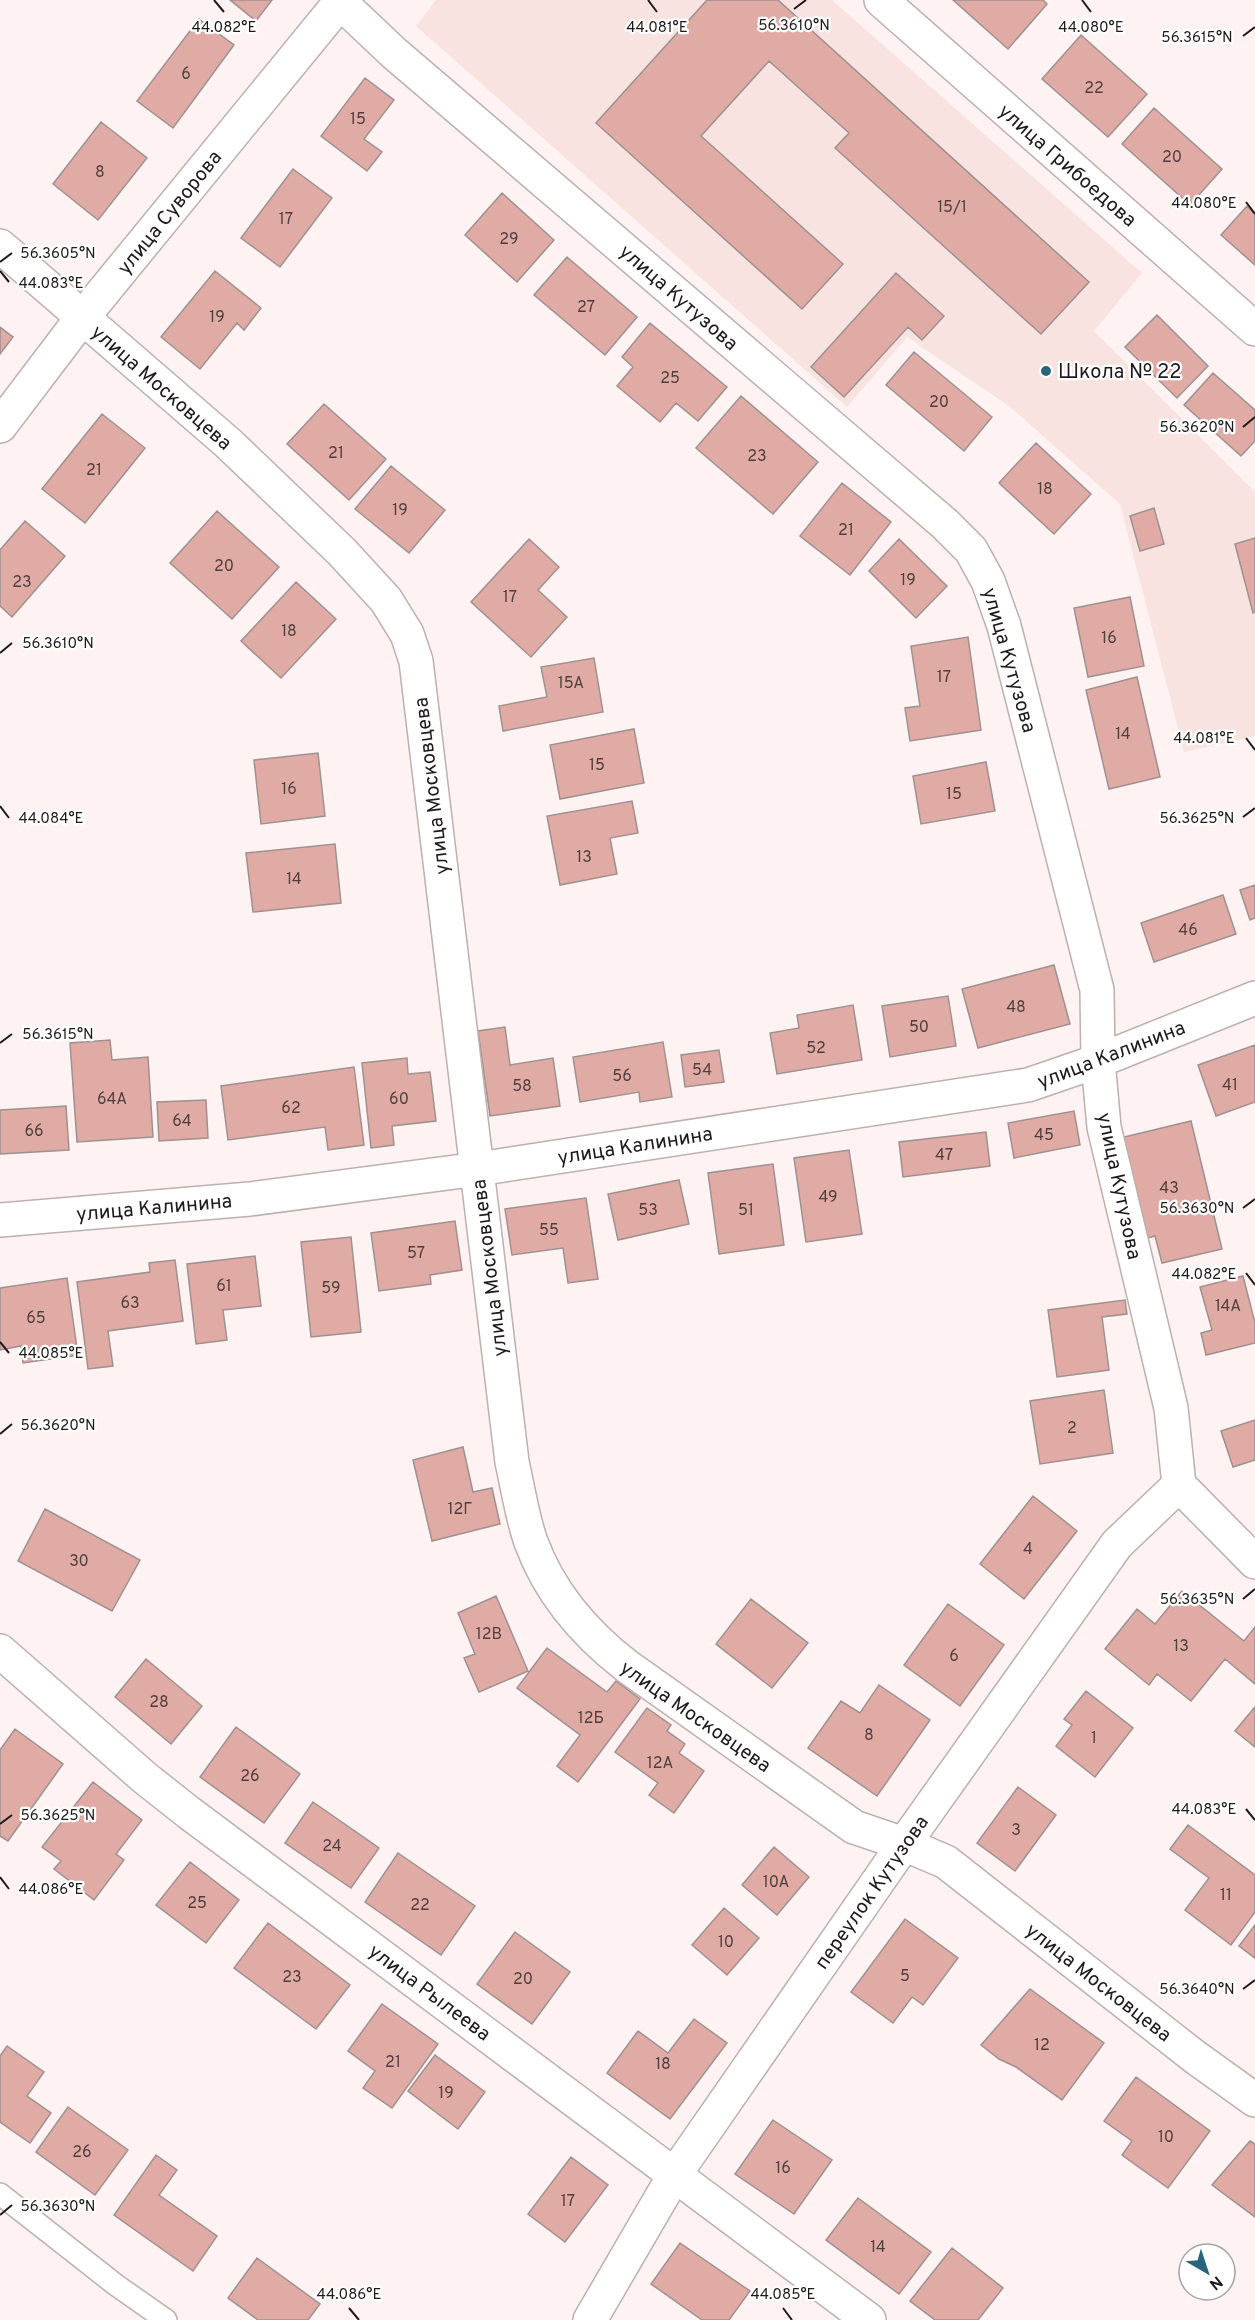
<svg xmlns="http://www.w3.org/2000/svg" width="1255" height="2320" viewBox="0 0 1255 2320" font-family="Overpass,sans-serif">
	<rect width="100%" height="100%" fill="#fef3f2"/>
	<path fill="#f9e3e0" d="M436 0H832L1142 273 1094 331 1255 492V736L1184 752 1120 504 1009 406 907 337 847 407 416 26Z"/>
	<path fill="#e0aba5" stroke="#9e9190" stroke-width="1.5" d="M230 0H272L256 21Z
		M707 0H778L1089 282 1041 334 835 148 849 133 769 61 701 136 843 264 802 309 596 123Z
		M953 0H1043L1047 4 1008 49Z
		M199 19 234 45 173 128 137 101Z
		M1081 35 1147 94 1108 137 1042 79Z
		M365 78 394 100 364 139 382 152 367 171 321 136Z
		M1154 108 1222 169 1190 205 1122 144Z
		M101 122 147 158 98 220 53 184Z
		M293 169 332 198 280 267 241 238Z
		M502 193 554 240 517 282 465 235Z
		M1247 206 1255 214V265L1221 235Z
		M567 257 637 317 605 355 534 295Z
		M215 271 261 308 244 330 237 323 200 369 161 337Z
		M896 273 944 316 922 340 908 327 844 397 811 367Z
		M1157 315 1208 366 1177 398 1125 347Z
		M650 323 727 387 698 421 676 403 660 422 617 386 633 367 622 357Z
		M0 327 13 337 0 354Z
		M914 352 992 417 964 451 886 385Z
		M1213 373 1255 410V441L1241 456 1184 405Z
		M741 396 818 462 773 514 696 448Z
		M324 404 386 459 349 500 287 444Z
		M102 414 145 448 85 523 42 489Z
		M1036 443 1091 494 1054 534 999 483Z
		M391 466 445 510 409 553 355 509Z
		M842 483 891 522 850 575 800 536Z
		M1154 508 1164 544 1140 551 1130 516Z
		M217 511 279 567 232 619 170 563Z
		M25 521 65 556 12 617 0 606V550Z
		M1255 538V612L1253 613 1235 544Z
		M529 539 559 567 538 590 567 617 531 657 471 602Z
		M899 539 947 586 916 618 869 571Z
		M296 582 336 619 281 678 241 641Z
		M1130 597 1144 666 1088 677 1074 608Z
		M968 637 981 730 910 741 905 708 920 706 911 646Z
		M594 658 603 712 503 731 499 706 547 697 541 667Z
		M1137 677 1160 777 1109 789 1086 690Z
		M634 729 644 783 560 799 550 745Z
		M318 753 325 816 261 824 254 760Z
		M986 762 995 811 921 824 913 776Z
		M632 801 638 833 610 838 617 874 560 885 547 816Z
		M335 844 341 903 253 912 246 853Z
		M1255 885V918L1250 920 1240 890Z
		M1223 895 1236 934 1154 962 1141 923Z
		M1054 965 1070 1024 978 1048 962 989Z
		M948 996 956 1046 890 1057 882 1006Z
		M853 1005 862 1060 777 1074 770 1033 799 1028 797 1015Z
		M505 1027 510 1065 553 1058 560 1106 490 1116 478 1031Z
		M110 1040 112 1060 148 1057 153 1137 77 1142 70 1043Z
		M663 1042 672 1097 640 1102 639 1092 580 1102 573 1057Z
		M1255 1045V1102L1216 1116 1198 1065Z
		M719 1050 724 1082 685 1087 681 1055Z
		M407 1058 408 1074 430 1072 436 1121 392 1126 394 1145 371 1148 362 1063Z
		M354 1067 364 1145 328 1150 325 1127 228 1140 221 1086Z
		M206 1100 208 1138 159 1141 157 1102Z
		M66 1106 69 1150 0 1154V1110Z
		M1074 1111 1080 1145 1014 1158 1008 1123Z
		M1191 1121 1222 1249 1162 1263 1155 1236 1144 1239 1120 1138Z
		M986 1132 990 1166 903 1177 899 1142Z
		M849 1150 862 1234 806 1242 794 1158Z
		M773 1164 784 1245 719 1254 708 1173Z
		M679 1180 689 1224 618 1240 608 1194Z
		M586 1198 598 1279 568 1283 563 1248 512 1255 505 1209Z
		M455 1221 462 1270 430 1275 431 1284 379 1291 371 1233Z
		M351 1237 361 1332 311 1337 301 1242Z
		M255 1256 261 1306 223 1310 227 1340 196 1344 187 1264Z
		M175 1260 183 1321 108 1331 113 1366 88 1369 77 1282 150 1272 149 1263Z
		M1243 1276 1255 1323V1343L1206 1355 1201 1333 1212 1330 1200 1287Z
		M67 1278 78 1355 23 1363 21 1346 0 1350V1288Z
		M1125 1300 1127 1314 1102 1317 1109 1370 1057 1377 1048 1310Z
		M1104 1390 1113 1453 1040 1464 1030 1401Z
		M1255 1420V1460L1233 1467 1221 1431Z
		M463 1447 473 1492 492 1488 500 1524 432 1541 413 1460Z
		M1033 1496 1077 1531 1024 1599 980 1564Z
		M45 1509 140 1560 112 1611 18 1561Z
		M1182 1591 1244 1641 1255 1627V1684L1225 1659 1191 1701 1157 1674 1149 1685 1105 1649 1137 1609 1155 1624Z
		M496 1596 528 1671 479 1692 464 1658 475 1654 458 1613Z
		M751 1599 808 1643 772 1688 716 1644Z
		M948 1604 1004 1645 960 1706 904 1665Z
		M547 1648 607 1692 616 1681 640 1699 578 1782 557 1766 580 1735 517 1688Z
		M146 1659 202 1706 171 1744 115 1697Z
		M879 1685 930 1720 877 1796 808 1748 841 1701 860 1713Z
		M1086 1691 1133 1728 1095 1777 1056 1746 1072 1725 1064 1719Z
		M1255 1707V1747L1235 1731Z
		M647 1708 671 1725 667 1731 685 1744 679 1753 704 1771 674 1813 649 1795 658 1783 615 1752Z
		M236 1727 300 1774 264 1823 200 1777Z
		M15 1729 63 1764 8 1841 0 1836V1750Z
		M93 1782 142 1820 116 1854 124 1860 94 1900 54 1869 61 1861 42 1847Z
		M1018 1787 1056 1815 1015 1871 977 1843Z
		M313 1802 379 1848 351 1888 285 1843Z
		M1188 1825 1255 1875V1912L1231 1945 1185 1910 1209 1878 1170 1849Z
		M774 1847 809 1877 777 1915 742 1885Z
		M398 1853 475 1906 441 1955 365 1902Z
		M190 1862 239 1900 206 1943 156 1905Z
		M724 1908 759 1938 727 1975 692 1945Z
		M905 1919 958 1958 923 2005 912 1997 893 2023 851 1992Z
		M268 1923 350 1985 316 2029 234 1968Z
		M1255 1925V1958L1239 1946Z
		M515 1932 570 1972 532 2024 477 1984Z
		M1030 1989 1104 2043 1062 2100 1016 2067 999 2059 981 2045Z
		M382 2004 438 2044 392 2108 363 2088 375 2071 348 2051Z
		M694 2019 727 2043 670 2119 607 2073 638 2031 668 2053Z
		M7 2046 44 2072 27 2096 51 2113 30 2143 0 2122V2056Z
		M435 2055 485 2092 458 2129 408 2091Z
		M1136 2077 1210 2131 1168 2188 1122 2155 1132 2141 1104 2121Z
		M68 2107 128 2150 95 2195 36 2152Z
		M773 2120 832 2160 794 2214 735 2174Z
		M1250 2141 1255 2144V2217L1212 2185Z
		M156 2155 177 2170 159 2195 217 2236 193 2271 114 2215Z
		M571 2157 608 2185 565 2242 528 2214Z
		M858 2198 931 2252 899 2294 826 2240Z
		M680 2243 750 2291 729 2320H702L651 2284Z
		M952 2248 1003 2288 978 2320H935L910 2301Z
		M257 2258 320 2304 308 2320H258L228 2298Z"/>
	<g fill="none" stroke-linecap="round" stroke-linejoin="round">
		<g stroke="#bdb0ae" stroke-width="24">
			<path id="service" d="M0 2194 116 2285 166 2320"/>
		</g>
		<g stroke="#bdb0ae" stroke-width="36">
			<path id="minor" d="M881 0 1255 329
				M340 2 394 53 945 524 971 550 988 581 1004 626 1097 990 1098 1061 1104 1127 1171 1408 1179 1485 1255 1562
				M0 246 228 443 342 552 386 600 407 634 416 661 512 1462C518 1488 522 1517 531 1542 550 1594 585 1634 628 1667L854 1827 904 1844 946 1862 1195 2057 1255 2100
				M0 426 82 318 342 0
				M0 1220 250 1199 478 1169 1028 1085 1098 1061 1255 998
				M0 1651 145 1778 188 1812 869 2320
				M590 2320 675 2174 904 1844 1117 1544 1179 1485"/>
		</g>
		<use href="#service" stroke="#fff" stroke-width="21"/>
		<use href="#minor" stroke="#fff" stroke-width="33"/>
	</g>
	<path fill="none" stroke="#1f1a1a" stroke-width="2" d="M214 0 224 12M648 0 657 12M1082 0 1091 12M794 9 806 0M1243 36 1255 27M1246 202 1255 214M0 262 12 253M0 271 9 282M1243 427 1255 417M0 653 12 643M1246 738 1255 750M0 806 9 818M1243 817 1255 808M0 1043 12 1034M1243 1208 1255 1199M1246 1273 1255 1285M0 1342 9 1353M0 1434 12 1424M1243 1599 1255 1589M1246 1809 1255 1820M0 1824 12 1815M0 1877 9 1889M1243 1989 1255 1980M0 2215 12 2205M349 2308 359 2320M783 2308 792 2320"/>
	<circle fill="#28667c" stroke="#fff" stroke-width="2" cx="1046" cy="371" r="6"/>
	<g text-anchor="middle" stroke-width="4.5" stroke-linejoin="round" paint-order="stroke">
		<g font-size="16" fill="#4f3e3d">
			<text x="186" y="79">6</text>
			<text x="1094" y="93">22</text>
			<text x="358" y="124">15</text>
			<text x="1172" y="162">20</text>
			<text x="100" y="177">8</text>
			<text x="952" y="212">15/1</text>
			<text x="286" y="224">17</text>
			<text x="509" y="244">29</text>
			<text x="586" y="312">27</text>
			<text x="217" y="322">19</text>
			<text x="670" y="383">25</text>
			<text x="939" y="407">20</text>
			<text x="336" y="458">21</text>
			<text x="757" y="461">23</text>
			<text x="94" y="475">21</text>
			<text x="1045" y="494">18</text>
			<text x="400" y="515">19</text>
			<text x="846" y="535">21</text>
			<text x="224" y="571">20</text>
			<text x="908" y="585">19</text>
			<text x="22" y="587">23</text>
			<text x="510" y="602">17</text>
			<text x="289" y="636">18</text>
			<text x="1109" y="643">16</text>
			<text x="944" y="682">17</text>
			<text x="571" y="688">15А</text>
			<text x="1123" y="739">14</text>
			<text x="597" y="770">15</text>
			<text x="289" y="794">16</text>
			<text x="954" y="799">15</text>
			<text x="584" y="862">13</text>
			<text x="294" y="884">14</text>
			<text x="1188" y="935">46</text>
			<text x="1016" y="1012">48</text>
			<text x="919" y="1032">50</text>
			<text x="816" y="1053">52</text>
			<text x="702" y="1075">54</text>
			<text x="622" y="1081">56</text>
			<text x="1230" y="1090">41</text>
			<text x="522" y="1091">58</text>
			<text x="112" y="1104">64А</text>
			<text x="399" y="1104">60</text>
			<text x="291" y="1113">62</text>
			<text x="182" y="1126">64</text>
			<text x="34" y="1136">66</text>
			<text x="1044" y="1140">45</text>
			<text x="944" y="1160">47</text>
			<text x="1169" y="1193">43</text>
			<text x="828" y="1202">49</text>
			<text x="648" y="1215">53</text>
			<text x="746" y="1215">51</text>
			<text x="549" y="1235">55</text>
			<text x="416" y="1258">57</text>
			<text x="224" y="1291">61</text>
			<text x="331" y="1293">59</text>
			<text x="130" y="1308">63</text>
			<text x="1228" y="1311">14А</text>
			<text x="36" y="1323">65</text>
			<text x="1072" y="1433">2</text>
			<text x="460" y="1514">12Г</text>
			<text x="1028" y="1554">4</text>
			<text x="79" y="1566">30</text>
			<text x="489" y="1639">12В</text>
			<text x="1181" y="1651">13</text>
			<text x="954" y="1661">6</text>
			<text x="159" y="1707">28</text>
			<text x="591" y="1723">12Б</text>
			<text x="869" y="1740">8</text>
			<text x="1094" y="1743">1</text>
			<text x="660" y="1768">12А</text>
			<text x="250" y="1781">26</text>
			<text x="1016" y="1835">3</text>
			<text x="332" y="1851">24</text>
			<text x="776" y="1887">10А</text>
			<text x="1226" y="1900">11</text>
			<text x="197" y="1908">25</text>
			<text x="420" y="1910">22</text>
			<text x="726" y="1947">10</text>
			<text x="905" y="1981">5</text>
			<text x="292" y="1982">23</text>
			<text x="523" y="1984">20</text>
			<text x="1042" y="2050">12</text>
			<text x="393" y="2067">21</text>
			<text x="663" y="2069">18</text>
			<text x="446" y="2098">19</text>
			<text x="1166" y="2142">10</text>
			<text x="82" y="2157">26</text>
			<text x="783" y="2173">16</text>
			<text x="568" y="2206">17</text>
			<text x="878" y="2252">14</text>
		</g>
		<g font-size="20" fill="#1f1a1a" stroke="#fff">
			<text transform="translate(1068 165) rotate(41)" y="7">улица Грибоедова</text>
			<text transform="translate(169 212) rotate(-51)" y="7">улица Суворова</text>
			<text transform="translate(679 297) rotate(41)" y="7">улица Кутузова</text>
			<text transform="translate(162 387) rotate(41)" y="7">улица Московцева</text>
			<text transform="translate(1010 660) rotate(74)" y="7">улица Кутузова</text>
			<text transform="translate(431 786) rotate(-97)" y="7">улица Московцева</text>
			<text transform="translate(1111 1054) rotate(-21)" y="7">улица Калинина</text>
			<text transform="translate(635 1145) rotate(-9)" y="7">улица Калинина</text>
			<text transform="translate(1120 1186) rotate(78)" y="7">улица Кутузова</text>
			<text transform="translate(154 1207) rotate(-5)" y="7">улица Калинина</text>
			<text transform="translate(489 1268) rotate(-97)" y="7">улица Московцева</text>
			<text transform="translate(696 1716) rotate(35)" y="7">улица Московцева</text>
			<text transform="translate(871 1892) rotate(-55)" y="7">переулок Кутузова</text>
			<text transform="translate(1099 1982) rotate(38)" y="7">улица Московцева</text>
			<text transform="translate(430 1992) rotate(37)" y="7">улица Рылеева</text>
		</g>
		<g font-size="20" fill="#1f1a1a" stroke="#fff" text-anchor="start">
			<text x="1058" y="378">Школа № 22</text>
		</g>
	</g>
	<g font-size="15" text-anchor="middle" fill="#1f1a1a" stroke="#fff" stroke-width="4.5" stroke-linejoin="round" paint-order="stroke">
		<text x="794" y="30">56.3610°N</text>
		<text x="224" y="32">44.082°E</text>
		<text x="657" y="32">44.081°E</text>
		<text x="1091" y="32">44.080°E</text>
		<text x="1197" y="42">56.3615°N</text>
		<text x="1204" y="208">44.080°E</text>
		<text x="58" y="258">56.3605°N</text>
		<text x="51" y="288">44.083°E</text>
		<text x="1197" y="432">56.3620°N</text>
		<text x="58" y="648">56.3610°N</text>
		<text x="1204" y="743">44.081°E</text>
		<text x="1197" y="823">56.3625°N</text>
		<text x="51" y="823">44.084°E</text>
		<text x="58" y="1039">56.3615°N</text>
		<text x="1197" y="1213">56.3630°N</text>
		<text x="1204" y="1279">44.082°E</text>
		<text x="51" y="1358">44.085°E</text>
		<text x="58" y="1430">56.3620°N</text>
		<text x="1197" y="1604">56.3635°N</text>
		<text x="1204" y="1814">44.083°E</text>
		<text x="58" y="1820">56.3625°N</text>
		<text x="51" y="1894">44.086°E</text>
		<text x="1197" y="1994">56.3640°N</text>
		<text x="58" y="2211">56.3630°N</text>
		<text x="349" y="2299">44.086°E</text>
		<text x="783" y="2299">44.085°E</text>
	</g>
	<g transform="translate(1207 2272) rotate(141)"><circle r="28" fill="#ffffff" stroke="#a5a3a3" stroke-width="1.5"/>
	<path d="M0-4.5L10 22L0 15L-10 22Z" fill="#28667c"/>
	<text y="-9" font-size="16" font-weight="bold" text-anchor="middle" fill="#1f1a1a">N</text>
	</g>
</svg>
